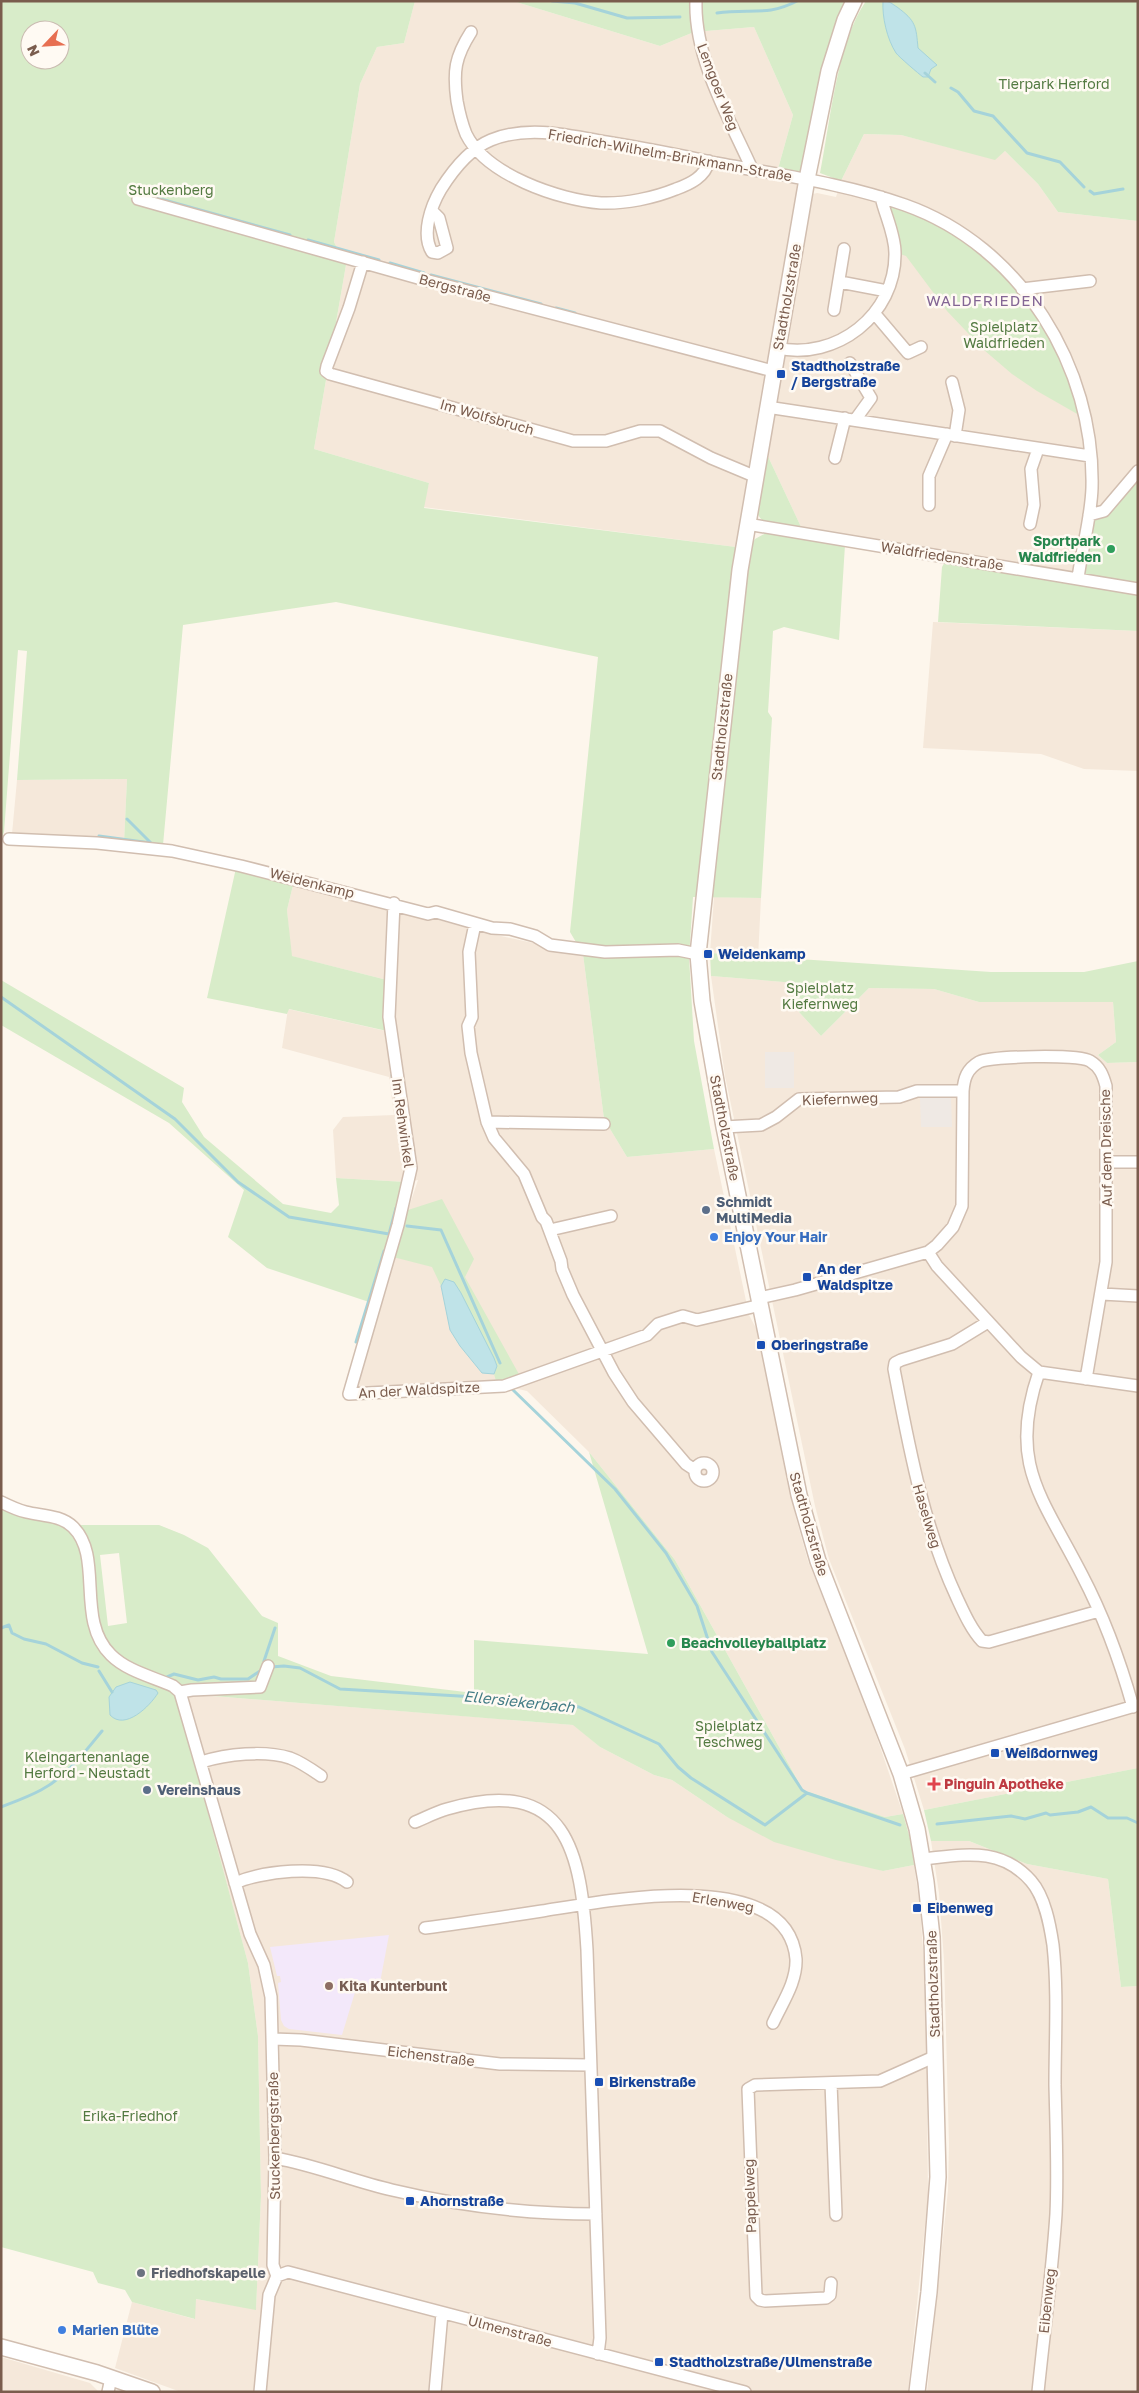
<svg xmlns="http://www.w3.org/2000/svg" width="1139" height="2393" viewBox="0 0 1139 2393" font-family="'Golos Text',sans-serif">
	<rect width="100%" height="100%" fill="#fdf6ec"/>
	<path fill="#f5e8da" d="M415 1H513L660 46 694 32 754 27 793 115 778 169 803 174 736 547 423 507 429 483 314 449 346 265 334 242 360 84 377 47 404 43Z
		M864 134 901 135 995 159 1005 151 1038 184 1058 212 1138 221V466L1080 576 802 529 765 450 813 194 817 193 836 197 841 181Z
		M933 622 1138 631V771L1084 769 1041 754 923 748Z
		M127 779 124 842 12 834 17 780Z
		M294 881 487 933 583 954 604 1119 627 1157 714 1149 749 1315 757 1330 796 1518 808 1561 863 1697 903 1814 885 1817 803 1790 675 1560 589 1452 527 1391 518 1389 355 1396 396 1246 418 1180 406 1182 336 1178 333 1130 343 1117 394 1115 389 1077 282 1048 288 1009 386 1031 387 980 291 956 287 910Z
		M714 897 761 898 758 958 710 953Z
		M711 976 796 983 799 1012 821 1036 869 988 934 989 979 1002H1113L1116 1042 1098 1055 1107 1063 1138 1062V1768L924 1810 905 1749 829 1559 815 1506 725 1076Z
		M175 1693 574 1725 600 1747 654 1775 672 1780 727 1817 883 1871 914 1865 920 1907 926 1992 928 2196 908 2392H181L115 2368 132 2302 194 2319 195 2299 256 2309 261 2196 258 2036 248 1963Z
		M931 1841H969L1027 1864 1108 1879 1121 1987 1138 1986V2392H927L948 2190 949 2144 944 1960 939 1893Z
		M1 2357 90 2383 99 2392H1Z"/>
	<path fill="#efe9e4" d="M765 1052H794V1088H765Z
		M951 1097 952 1127H921L920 1098Z"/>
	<path fill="#f3e8fa" d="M389 1935 378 1993 356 1989 342 2035 289 2029 284 2026 281 2020 278 1983 281 1982 280 1976H277L270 1947Z"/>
	<path fill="#d8ecc9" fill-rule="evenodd" d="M1 1H415L404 43 377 47 360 84 334 242 346 265 314 449 429 483 424 508 736 547H750L755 539 766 533 845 545 839 640 784 627 773 631 768 712 772 718 761 898 693 897 689 957 694 1041 714 1149 627 1157 604 1119 583 954 570 932 598 657 336 602 183 625 163 845 124 842 127 779 17 780 27 651 18 650 4 832 1 840ZM30 30H60V60H30Z
		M513 1H849L803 174 778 169 793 115 754 27 694 32 660 46Z
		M866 1H1138V221L1058 212 1038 184 1005 151 995 160 901 135 864 134 841 181 820 173C830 124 837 42 866 1Z
		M890 204C962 232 1010 269 1051 336 1065 360 1072 388 1079 415L1037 391 1012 374 984 350 947 311 906 256 900 254 887 207Z
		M765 450 802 529C791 527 777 527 767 523 745 515 761 468 765 450Z
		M1138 466V583L1080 576 1090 522Z
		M946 560 1138 594V631L938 622 942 567Z
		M236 868 294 881 287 910 292 956 387 980V1031L289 1009 287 1014 207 998Z
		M710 953 991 972H1084L1138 961V1062L1107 1063 1098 1055 1116 1042 1113 1002H979L934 989 869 988 821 1036 799 1012 796 983 711 976Z
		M1 980 184 1088 182 1102 204 1137 283 1204 331 1213 339 1205 336 1178 406 1182 369 1302 267 1268 228 1237 244 1190 169 1123 1 1025Z
		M442 1199 474 1259 465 1277 520 1376 496 1381 494 1374 497 1366 445 1280 441 1286 432 1267 393 1257 408 1210Z
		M589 1452 675 1560 803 1790 885 1817 903 1814 911 1842 914 1865 883 1871 836 1860 774 1842 727 1817 672 1780 654 1775 600 1747 573 1725 176 1693 248 1963 258 2036 261 2196 256 2310 196 2299 195 2319 132 2302 125 2290 98 2283 93 2272 1 2247V1506L28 1518 77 1525H159L184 1535 208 1548 262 1616 278 1623V1656L331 1676 474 1693V1640L648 1654ZM119 1553 127 1623 108 1626 100 1555Z
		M1138 1768V1986L1121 1987 1108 1879 1027 1864 969 1841H931L924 1810Z"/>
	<path fill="#bfe3e8" stroke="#a5d3da" d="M883 1C890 1 892 4 897 7 916 21 916 26 918 48L937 65 931 69 928 77H923C919 74 899 57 896 53 887 39 882 17 883 1Z
		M445 1279 454 1282 461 1293 494 1358 497 1366 494 1374 482 1373 460 1346 450 1330 441 1286Z
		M130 1682 156 1690 158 1693C150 1706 125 1731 110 1715L109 1697 116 1687Z"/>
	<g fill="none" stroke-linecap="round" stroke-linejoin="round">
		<path stroke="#a5d3da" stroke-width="3" d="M552 1 575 3 627 18 680 17
			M717 13C749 8 767 17 797 1
			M925 73 935 82
			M951 88 958 92 974 111 993 116 1027 153 1060 162 1084 187
			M1090 191 1094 194 1123 189
			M150 196 290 235
			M308 240 379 260
			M390 263 424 273
			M431 275 541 304
			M556 308 575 313
			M127 819 151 843
			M99 836 151 843
			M1 997 175 1119 238 1182 289 1217 389 1234 396 1208
			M392 1075 394 1089
			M407 1226 441 1230 500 1363
			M356 1342 384 1251
			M512 1389 615 1489 666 1553 697 1606 712 1652 802 1790 807 1793
			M1 1628 9 1625 12 1633 24 1639 46 1644 82 1663 98 1667
			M264 1661 275 1628
			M271 1667 284 1666 300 1668 340 1689 526 1700 579 1707 659 1744 678 1767 691 1778 765 1825 807 1793 900 1825
			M99 1671 112 1692
			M167 1677 174 1674 198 1680 214 1677 221 1679H248L263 1669
			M1 1807C14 1802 28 1797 41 1790 66 1777 84 1753 102 1731
			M937 1824 1011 1816 1025 1819 1046 1813 1050 1815 1078 1812 1091 1807 1108 1818H1127L1138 1823"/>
		<g stroke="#d1beb0" stroke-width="14">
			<path id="minor" d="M696 1C694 58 729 118 752 169
				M471 32C455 57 453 71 457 101 459 112 462 124 466 134 486 175 559 200 601 203 625 204 654 198 676 189 690 184 705 177 709 161
				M138 199 425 280 773 371
				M432 211 439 218 447 248 438 253 432 252C421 234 431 206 441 189 453 170 469 149 491 140 528 125 568 135 606 142 643 148 679 155 716 163 779 175 844 183 905 205 1021 246 1095 367 1092 488 1091 518 1082 548 1078 578
				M363 262 349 308 327 366 326 371 330 374 573 441H606L640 431H660L711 458 754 476
				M840 282 887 291
				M1022 289 1090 281
				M834 310 844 249
				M875 314 908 353 921 347
				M777 348C836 361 896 315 895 253 895 234 885 215 881 197
				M850 363 871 398 855 420
				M952 382 959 410 955 436
				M767 407 1090 456
				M835 458 845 418
				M929 505V476L947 434
				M1089 515 1104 511 1138 471
				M747 524 1138 589
				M1030 524 1034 505 1031 469 1038 449
				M9 839 97 843 172 851 241 866 428 914 436 912 492 928 510 929 535 936 550 945 605 952 678 950 698 954
				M394 903 389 1017 411 1168 398 1225 349 1394 504 1386 647 1335 658 1324 683 1316 697 1320 761 1305
				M475 924 469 952 472 1017 468 1026 471 1053 487 1122 494 1138 524 1174 542 1217 546 1221 561 1261 562 1269 573 1295 614 1373 633 1402 686 1464 695 1470
				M487 1122 604 1124
				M724 1127 761 1125 776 1117 799 1099 899 1097 917 1091H963
				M1108 1162H1138
				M550 1230 611 1216
				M928 1252 937 1245 953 1227 962 1206 963 1091C964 1078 967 1069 979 1062 992 1056 1078 1054 1090 1061 1100 1067 1103 1075 1106 1086V1262L1086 1379
				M1102 1294 1138 1296
				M759 1298 795 1290 928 1252 937 1266 1021 1357 1039 1372 1138 1386
				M988 1322 952 1344 901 1360 895 1363 894 1369C909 1447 923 1525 957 1598 964 1613 971 1629 982 1641L989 1642 1099 1611
				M1039 1372C1007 1464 1043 1498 1082 1575 1104 1617 1120 1661 1133 1707
				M695 1472a9 9 0 1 1 18 0a9 9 0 1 1-18 0Z
				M1 1502C9 1506 17 1510 26 1512 42 1516 61 1515 73 1527 104 1557 75 1620 111 1655 127 1671 153 1677 173 1686L180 1692 250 1934 264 1965 271 1997 275 2158 273 2265 277 2276 269 2295 260 2392
				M180 1692 192 1690 260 1687 268 1666
				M201 1762C227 1754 264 1750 290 1758 301 1762 311 1769 321 1776
				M901 1774 1138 1705
				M415 1822C425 1818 436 1812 447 1809 568 1774 581 1852 587 1950L600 2338 598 2354
				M922 1859C964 1855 1000 1846 1031 1881 1045 1897 1050 1925 1053 1945 1058 1991 1055 2039 1055 2085 1056 2128 1058 2172 1056 2214 1052 2274 1044 2333 1038 2392
				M235 1883C260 1872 323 1863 347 1882
				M425 1928C464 1923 503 1917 542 1911 601 1902 788 1863 796 1959 797 1982 782 2003 773 2023
				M273 2039 301 2040 500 2064 590 2065
				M831 2083 836 2215
				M275 2158C315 2165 353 2181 392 2190 459 2206 527 2214 596 2214
				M277 2276 288 2272 745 2392
				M831 2283 830 2295 826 2298 765 2301 760 2300 756 2296 748 2089 755 2085 880 2081 936 2056
				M108 2392 111 2378
				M435 2392 442 2313"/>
		</g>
		<g stroke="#d1beb0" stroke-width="18">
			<path id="tertiary" d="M854 1 845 20 829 71 807 179 740 570 698 954 702 1001 724 1127 799 1495 818 1561 901 1774 917 1829 926 1882 932 1937 938 2177 929 2292 917 2392
				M1 2347 97 2373 152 2392"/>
		</g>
		<use href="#minor" stroke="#fff" stroke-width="11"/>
		<use href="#tertiary" stroke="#fff" stroke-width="15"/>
	</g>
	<g fill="#1a4fb4" stroke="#fffaf3" stroke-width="2">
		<rect x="776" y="369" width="10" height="10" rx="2.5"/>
		<rect x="703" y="949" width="10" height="10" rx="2.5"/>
		<rect x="802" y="1272" width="10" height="10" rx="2.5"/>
		<rect x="756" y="1340" width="10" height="10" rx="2.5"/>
		<rect x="990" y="1748" width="10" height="10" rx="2.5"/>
		<rect x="912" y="1903" width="10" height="10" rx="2.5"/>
		<rect x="594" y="2077" width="10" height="10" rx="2.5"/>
		<rect x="405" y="2196" width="10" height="10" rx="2.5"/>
		<rect x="654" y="2357" width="10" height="10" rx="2.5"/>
	</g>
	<g fill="#2e9e5b" stroke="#fffaf3" stroke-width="2">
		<circle cx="1111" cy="549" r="5"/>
		<circle cx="671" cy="1643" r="5"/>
	</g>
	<g fill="#5c6f8a" stroke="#fffaf3" stroke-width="2">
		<circle cx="706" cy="1210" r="5"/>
		<circle cx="147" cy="1790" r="5"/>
	</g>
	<g fill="#3f7fe0" stroke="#fffaf3" stroke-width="2">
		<circle cx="714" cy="1237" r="5"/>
		<circle cx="62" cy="2330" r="5"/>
	</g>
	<path fill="#e0444e" stroke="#fffaf3" stroke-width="2" d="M931.5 1776.5h5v5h5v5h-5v5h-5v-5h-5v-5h5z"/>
	<circle fill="#8d6e63" stroke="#fffaf3" stroke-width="2" cx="329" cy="1986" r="5"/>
	<circle fill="#6b7280" stroke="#fffaf3" stroke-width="2" cx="141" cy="2273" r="5"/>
	<g text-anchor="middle" stroke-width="5" stroke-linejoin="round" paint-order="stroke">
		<g font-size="14" fill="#537a41" stroke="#fffaf3">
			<text x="1054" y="89">Tierpark Herford</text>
			<text x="171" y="195">Stuckenberg</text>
			<text x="1004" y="332">Spielplatz<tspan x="1004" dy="16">Waldfrieden</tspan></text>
			<text x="820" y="993">Spielplatz<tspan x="820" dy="16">Kiefernweg</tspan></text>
			<text x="729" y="1731">Spielplatz<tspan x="729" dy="16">Teschweg</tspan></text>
			<text x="87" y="1762">Kleingartenanlage<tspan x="87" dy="16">Herford - Neustadt</tspan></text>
			<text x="130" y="2121">Erika-Friedhof</text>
		</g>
		<g font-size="14" fill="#7a5c4d" stroke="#fffaf3">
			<text transform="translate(718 87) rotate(69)" y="5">Lemgoer Weg</text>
			<text transform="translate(670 155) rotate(10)" y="5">Friedrich-Wilhelm-Brinkmann-Straße</text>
			<text transform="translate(455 288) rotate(15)" y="5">Bergstraße</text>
			<text transform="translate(787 297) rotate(-80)" y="5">Stadtholzstraße</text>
			<text transform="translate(487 417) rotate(16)" y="5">Im Wolfsbruch</text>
			<text transform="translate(942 556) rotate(9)" y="5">Waldfriedenstraße</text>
			<text transform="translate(722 727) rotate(-84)" y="5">Stadtholzstraße</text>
			<text transform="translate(312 883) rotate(14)" y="5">Weidenkamp</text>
			<text transform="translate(840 1099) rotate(-2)" y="5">Kiefernweg</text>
			<text transform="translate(403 1123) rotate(82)" y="5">Im Rehwinkel</text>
			<text transform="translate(725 1128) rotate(79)" y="5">Stadtholzstraße</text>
			<text transform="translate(1106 1148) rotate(-91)" y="5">Auf dem Dreische</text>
			<text transform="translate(419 1390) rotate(-3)" y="5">An der Waldspitze</text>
			<text transform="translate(927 1516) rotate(73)" y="5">Haselweg</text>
			<text transform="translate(809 1524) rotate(74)" y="5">Stadtholzstraße</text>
			<text transform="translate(723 1902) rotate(10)" y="5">Erlenweg</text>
			<text transform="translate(933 1984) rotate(-92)" y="5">Stadtholzstraße</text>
			<text transform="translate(431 2056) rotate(7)" y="5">Eichenstraße</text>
			<text transform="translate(274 2136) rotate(-91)" y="5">Stuckenbergstraße</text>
			<text transform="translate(750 2196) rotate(-92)" y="5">Pappelweg</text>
			<text transform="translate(1047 2301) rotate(-84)" y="5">Eibenweg</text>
			<text transform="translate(510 2331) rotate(15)" y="5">Ulmenstraße</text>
		</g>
		<g font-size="14" font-weight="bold" fill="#164399" stroke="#fffaf3" text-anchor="start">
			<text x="791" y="371">Stadtholzstraße<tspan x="791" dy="16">/ Bergstraße</tspan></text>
			<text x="718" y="959">Weidenkamp</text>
			<text x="817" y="1274">An der<tspan x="817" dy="16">Waldspitze</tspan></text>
			<text x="771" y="1350">Oberingstraße</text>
			<text x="1005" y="1758">Weißdornweg</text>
			<text x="927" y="1913">Eibenweg</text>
			<text x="609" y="2087">Birkenstraße</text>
			<text x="420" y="2206">Ahornstraße</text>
			<text x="669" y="2367">Stadtholzstraße/Ulmenstraße</text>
		</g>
		<g font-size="14" font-weight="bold" fill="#27864d" stroke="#fffaf3" text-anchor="end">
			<text x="1101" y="546">Sportpark<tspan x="1101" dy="16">Waldfrieden</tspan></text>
			<text x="681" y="1648" text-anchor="start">Beachvolleyballplatz</text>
		</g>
		<g font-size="14" font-weight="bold" fill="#4e5e75" stroke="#fffaf3" text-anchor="start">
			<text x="716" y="1207">Schmidt<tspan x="716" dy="16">MultiMedia</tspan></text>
			<text x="157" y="1795">Vereinshaus</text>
		</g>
		<g font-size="14" font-weight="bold" fill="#366cbe" stroke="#fffaf3" text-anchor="start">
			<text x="724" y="1242">Enjoy Your Hair</text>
			<text x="72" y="2335">Marien Blüte</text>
		</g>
		<g font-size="14" font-weight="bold" fill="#be3a42" stroke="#fffaf3" text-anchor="start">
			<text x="944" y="1789">Pinguin Apotheke</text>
		</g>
		<g font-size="14" font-weight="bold" fill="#785e54" stroke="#fffaf3" text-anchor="start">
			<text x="339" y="1991">Kita Kunterbunt</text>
		</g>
		<g font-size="14" font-weight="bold" fill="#5b616d" stroke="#fffaf3" text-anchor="start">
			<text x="151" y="2278">Friedhofskapelle</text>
		</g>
		<g font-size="15" letter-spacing="1" fill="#846695" stroke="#fffaf3">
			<text x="985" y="306">WALDFRIEDEN</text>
		</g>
		<g font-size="15" font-style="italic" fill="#437c86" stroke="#fffaf3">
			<text transform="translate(519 1702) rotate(6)" y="5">Ellersiekerbach</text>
		</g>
	</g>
	<rect width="1139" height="2393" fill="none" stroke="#7a5c4d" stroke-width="5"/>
	<g transform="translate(45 45) rotate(245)"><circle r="24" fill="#fffaf3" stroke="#cabbb1"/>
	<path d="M0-4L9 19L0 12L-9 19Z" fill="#e76f51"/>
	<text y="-8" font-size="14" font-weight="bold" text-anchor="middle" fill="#7a5c4d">N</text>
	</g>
</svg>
